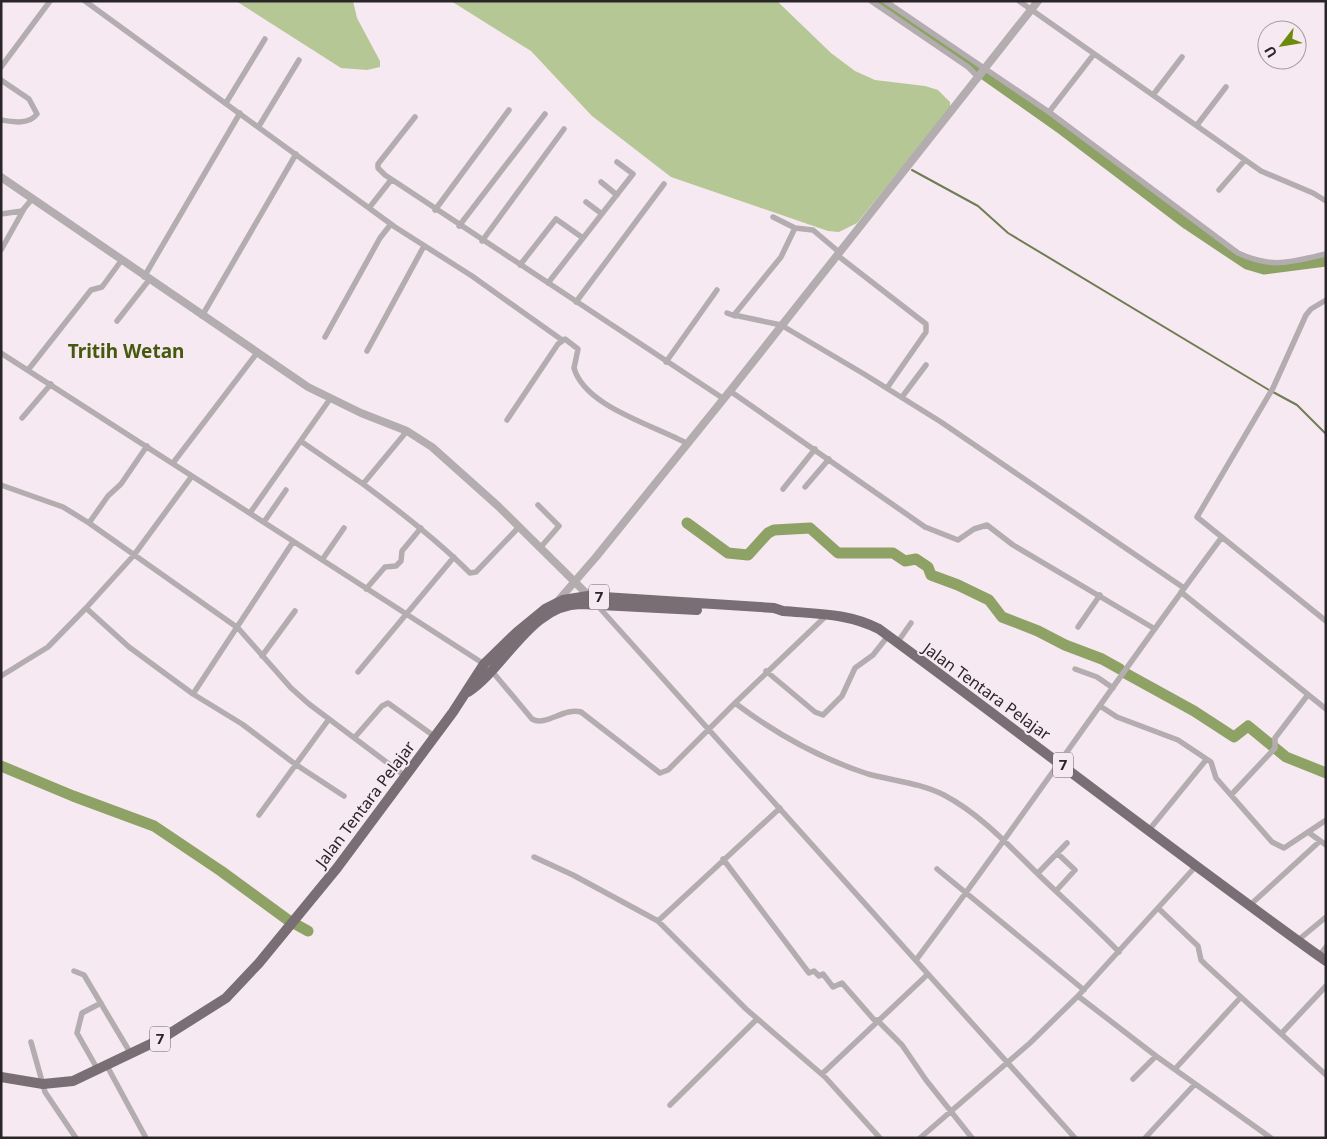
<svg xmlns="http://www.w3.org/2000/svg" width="1327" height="1139" viewBox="0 0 1327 1139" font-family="'Noto Sans',sans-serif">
	<rect width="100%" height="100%" fill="#f7e9f1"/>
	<path fill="#b5c795" d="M236 1H353L357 18 380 61V67L367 70 341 68Z
		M451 1H777L831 53 855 71 875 80 925 86 938 90 950 102V108L857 223 839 232 828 231 671 177 592 116 531 51Z"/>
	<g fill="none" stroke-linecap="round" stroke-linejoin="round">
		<path stroke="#707c53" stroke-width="2" d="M912 170 978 206 1008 233 1269 390
			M1273 392 1297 405 1326 434"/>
		<path stroke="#8ea266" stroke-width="11" d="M880 1 1063 130 1187 224 1247 264 1264 269 1326 261
			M687 523 728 553 748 555 768 533 774 530 810 528 838 553H893L905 561 916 559 928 567 931 575 958 585 989 600 1002 617 1038 631 1065 645 1102 659 1120 669
			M1125 673 1194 711 1234 737 1248 726 1286 757 1326 773
			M1 766 73 796 154 826 221 871 288 920 308 931"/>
		<path stroke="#b3adb0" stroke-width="5.5" d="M85 1 395 227 472 276 562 340
			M871 1 968 67 979 78
			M885 1 1049 112 1238 253C1273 269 1290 262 1326 254
			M1019 1 1261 171 1313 193 1326 201
			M1 67 50 1
			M1 80 29 99 37 114C29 125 13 122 1 120
			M1153 95 1182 57
			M226 103 265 39
			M1049 112 1094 54
			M415 117 378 164V168L385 175 724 399
			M1197 125 1226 87
			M259 126 299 60
			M601 182 617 195
			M1219 190 1245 160
			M586 202 602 214
			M369 208 391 180
			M435 210 509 110
			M1 214 22 211 32 199
			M773 217 795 228
			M459 226 545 114
			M482 241 564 129
			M1 250 24 209
			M839 252 813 230 795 228 781 257 734 315 781 325 864 374 941 422 1184 588
			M837 255 926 324V332L887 388
			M520 265 556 219 583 238
			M144 277 240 113
			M548 283 633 174 617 162
			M1326 300 1311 309 1306 315 1273 388 1197 517 1326 621
			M576 302 664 184
			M727 313 735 316
			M202 316 296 154
			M117 321 149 280
			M325 337 380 238 391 224
			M367 351 424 246
			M1 353 484 664
			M666 362 717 290
			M28 370 91 290 102 287 121 261
			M730 391 925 527 958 540 974 529 987 525 1013 545 1155 629
			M902 397 926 365
			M22 418 51 384
			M507 420 558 344 565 339 578 349 574 368C585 407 654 425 688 444
			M302 442 363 484 407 431
			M173 463 257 353
			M363 484C401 512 437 540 470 573L476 572 518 528
			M1 485 63 507 89 523 238 628 291 688 309 704 405 776
			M805 487 829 459
			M783 489 815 449
			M538 505 559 526 540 548
			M250 513 330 399
			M264 522 286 490
			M89 523 108 496 121 484 147 446
			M322 560 344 528
			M366 589 385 567 396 566 401 561 402 551 421 528
			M1181 592 1326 709
			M597 605 1075 1138
			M86 608 129 647 193 694 242 724 295 764 344 796
			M1078 627 1100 595
			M897 643 911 623
			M262 656 295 611
			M1075 669 1097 677 1113 688
			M491 670 532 719C546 727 564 707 581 712L660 773 668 770 735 703C776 734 819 758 868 774 894 781 920 783 944 795 982 815 1012 849 1042 878 1068 903 1094 926 1119 952
			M766 671 815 712 823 715 842 696 855 668 873 655 888 636
			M358 672 454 557
			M1 676 48 647 86 608 134 555 192 476
			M193 694 293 542
			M735 703 827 615
			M1100 706 1117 717 1178 740 1211 762 1216 778 1272 842 1284 848 1326 820
			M355 737 382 706 388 703 434 736
			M1232 794 1275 748V738L1307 696
			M259 815 329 719
			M1149 830 1206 760
			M1308 832 1326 845
			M534 857 573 875 658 921 746 1009 825 1077 880 1138
			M723 859 809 973 814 971 819 976 823 974 833 987 842 983 876 1022
			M1196 866 1078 996 1156 1056 1271 1138
			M937 869 1084 990
			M1038 873 1067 843
			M1056 891 1075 870 1057 853
			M1249 906 1320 841
			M1158 908 1198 946 1201 960 1206 965 1326 1075
			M658 921 780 808
			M1297 941 1326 917
			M1319 956 1326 947
			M916 960C1021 821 1118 676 1222 537
			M74 971 84 975 131 1054
			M877 1020 902 1045 926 1080 972 1138
			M1281 1034 1326 986
			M31 1042 45 1092 76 1138
			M107 1066 146 1138
			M1175 1069 1241 997
			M98 1070 77 1033 82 1013 101 1003
			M822 1074 928 974
			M1133 1079 1156 1056
			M670 1105 757 1019
			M920 1138 1030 1043 1078 996
			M1145 1138 1195 1084"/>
		<path stroke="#b3adb0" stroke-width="8" d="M1 177 308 387 361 413 407 431 432 447 498 506 590 597
			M557 602 596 557 730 391 1038 1"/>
		<path stroke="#796e74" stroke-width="10" d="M468 692C505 668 531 604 581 604L697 610
			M1 1077 43 1084 73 1081 161 1039 226 998 259 963 337 868 453 712 484 664 517 632 545 609 563 600 588 596 774 608 783 611C817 614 848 613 879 629 1029 739 1175 853 1326 961"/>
	</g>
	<g text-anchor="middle" stroke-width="4" stroke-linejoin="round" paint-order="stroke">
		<g fill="#f7e9f1" stroke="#686064" stroke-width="1">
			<rect x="589" y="584.5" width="20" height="25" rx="4"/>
			<rect x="1053" y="752.5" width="20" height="25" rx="4"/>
			<rect x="150" y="1026.5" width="20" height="25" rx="4"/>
		</g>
		<g font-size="15" font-weight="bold" fill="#2a2528">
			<text x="599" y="602">7</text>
			<text x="1063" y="770">7</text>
			<text x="160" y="1044">7</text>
		</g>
		<g font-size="16" fill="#2a2528" stroke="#f7e9f1">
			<text transform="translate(987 691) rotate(36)" y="6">Jalan Tentara Pelajar</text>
			<text transform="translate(365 804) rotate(-53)" y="6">Jalan Tentara Pelajar</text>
		</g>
		<g font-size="19" font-weight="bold" fill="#46590e" stroke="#f7e9f1">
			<text x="126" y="358">Tritih Wetan</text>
		</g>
	</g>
	<rect width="1327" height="1139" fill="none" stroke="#2a2528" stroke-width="5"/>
	<g transform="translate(1282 45) rotate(239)"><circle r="24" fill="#f7e9f1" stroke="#a59ba1"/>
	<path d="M0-4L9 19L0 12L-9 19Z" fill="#6d8b0a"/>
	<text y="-8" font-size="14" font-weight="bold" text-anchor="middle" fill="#2a2528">U</text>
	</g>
</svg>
